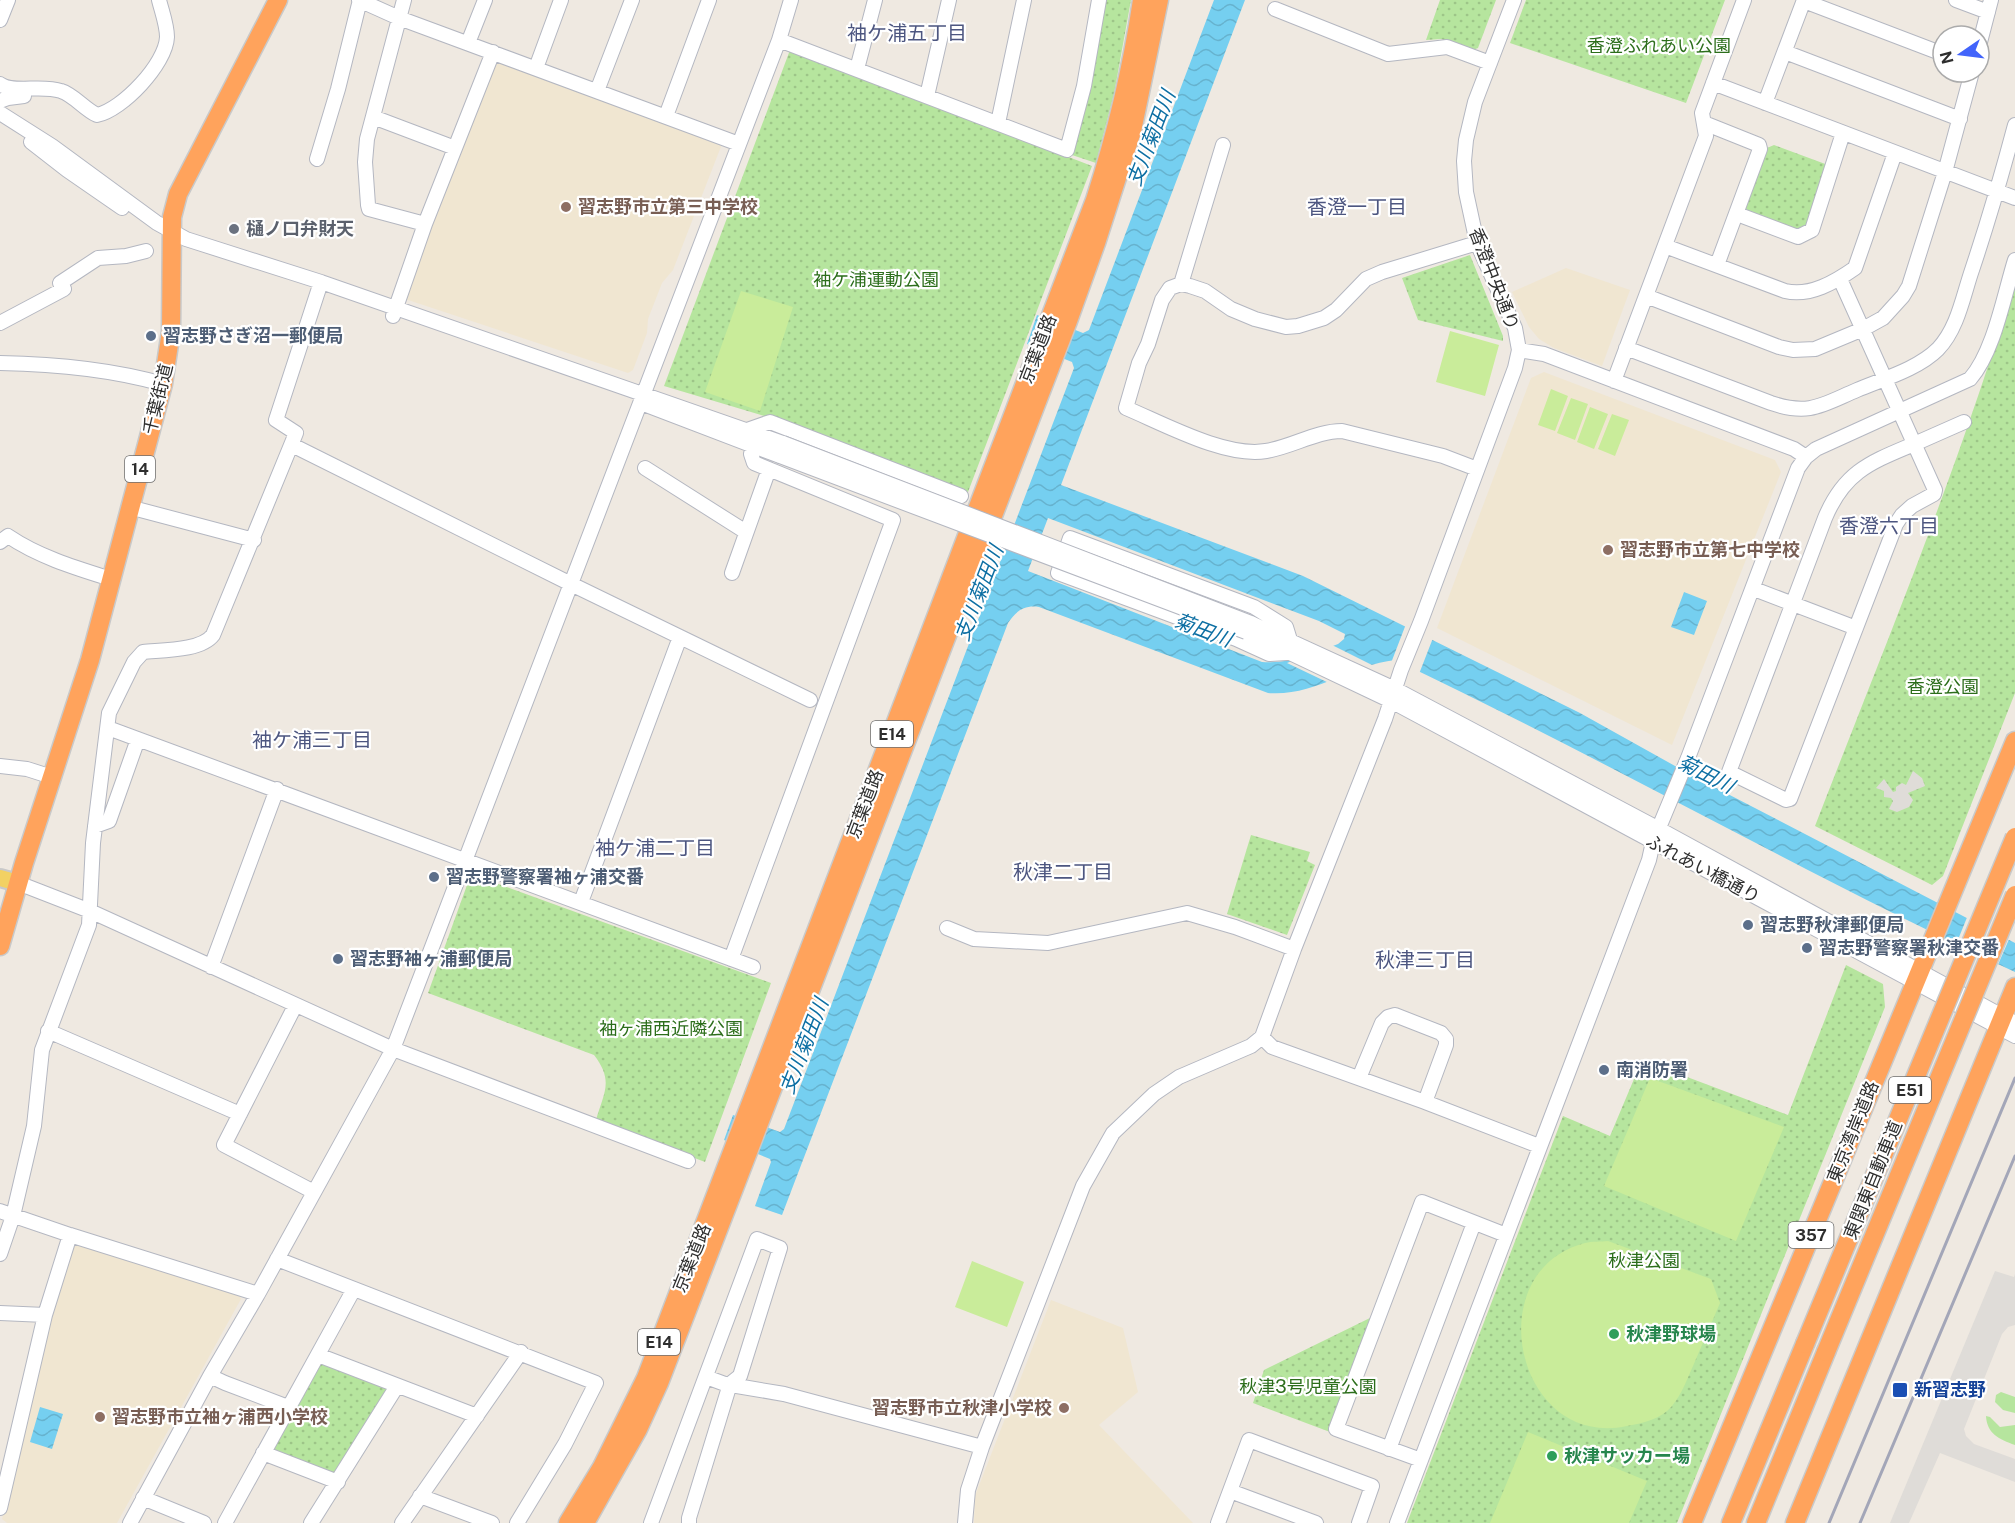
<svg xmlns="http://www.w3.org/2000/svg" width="2015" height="1523" viewBox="0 0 2015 1523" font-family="'Public Sans','Noto Sans JP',sans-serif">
	<defs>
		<pattern id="park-dots" width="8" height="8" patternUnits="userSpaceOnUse" patternTransform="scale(1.5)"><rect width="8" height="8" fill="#b6e59e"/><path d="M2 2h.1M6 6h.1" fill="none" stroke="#9dc588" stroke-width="1.8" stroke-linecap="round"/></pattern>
		<pattern id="water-waves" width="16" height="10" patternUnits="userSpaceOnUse" patternTransform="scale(1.5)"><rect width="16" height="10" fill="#75cff0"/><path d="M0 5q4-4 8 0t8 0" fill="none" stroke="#66b2ce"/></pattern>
	</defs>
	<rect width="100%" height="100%" fill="#efe9e1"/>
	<path fill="#f0e6d1" d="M491 59 722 144 673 270 662 283 648 319 647 333 633 370 628 373 405 299Z
		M1566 268 1630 290 1602 366 1554 348 1539 339 1529 327 1512 292Z
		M1544 372 1775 460 1781 472 1672 745 1437 628 1531 378Z
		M77 1245 239 1295 241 1299 117 1523H7L2 1519 48 1316 72 1246Z
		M1051 1300 1123 1328 1138 1392 1099 1425 1193 1523H974L975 1496Z"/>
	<path fill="#b6e59e" d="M2001 1392 2015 1397V1413L2003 1410 1995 1402 1996 1395Z
		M1986 1416 1990 1417 2000 1427 2015 1425V1445C1999 1439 1987 1434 1986 1416Z"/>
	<path fill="url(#park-dots)" d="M1104 0H1131L1114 94 1096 163 1069 154Z
		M1440 0H1496L1478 48 1473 50 1441 39 1426 40Z
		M1526 0H1725L1686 103 1510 43Z
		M790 50 1092 166 968 492 761 415 664 386Z
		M1774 145 1828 165 1807 226 1795 230 1744 211 1767 148Z
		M1470 255 1503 336V341L1418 320 1402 278Z
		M2015 280V693L1943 876 1932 885 1815 826C1885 645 1960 466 2015 280Z
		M1251 835 1310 852 1307 861 1315 865 1287 935 1227 914Z
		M471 874 771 983 705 1162 596 1120C604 1092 614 1081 594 1055L428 993Z
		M1846 965 1883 984 1885 1007 1677 1523H1407L1563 1116 1610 1136 1642 1060 1788 1115Z
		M1374 1316 1330 1432 1253 1403 1264 1370Z
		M319 1361 392 1389 336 1478 269 1452Z"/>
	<path fill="#c9ec9a" d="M741 291 793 307 760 411 705 392Z
		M1450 331 1499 345 1485 396 1436 382Z
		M1551 389 1568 396 1555 431 1538 425Z
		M1571 398 1588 404 1575 440 1557 433Z
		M1590 407 1608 414 1594 449 1577 442Z
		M1612 414 1629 420 1615 456 1598 449Z
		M1650 1078 1784 1127 1736 1241 1604 1186Z
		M1608 1241 1711 1279 1720 1303C1711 1324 1702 1345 1693 1366 1687 1379 1682 1394 1672 1406 1661 1419 1644 1423 1627 1426 1516 1450 1477 1271 1585 1243 1592 1241 1601 1242 1608 1241Z
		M972 1261 1024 1282 1007 1327 955 1307Z
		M1528 1432 1647 1481 1629 1523H1490Z"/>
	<path fill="#dfdcd8" d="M1913 771 1922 778 1925 786 1908 793 1913 800 1909 807 1897 812 1889 809 1893 801 1891 798 1884 797V791L1876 788 1884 779 1893 792 1896 791V787L1902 783 1906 785Z
		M1995 1271 2014 1277 2015 1274V1325L2008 1327 2002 1334 1964 1429 1966 1436 1974 1444 2015 1459V1482L1940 1453 1909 1523H1890Z"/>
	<path fill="url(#water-waves)" fill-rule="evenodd" d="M1214 0H1245L1061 485 1303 576 1580 713 1693 776 2015 943V972C1805 874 1604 759 1395 660 1351 665 1314 697 1268 693L1039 607C1024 605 1016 611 1008 623L782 1215 755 1206 771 1162 770 1159 724 1140 733 1115 780 1132 784 1129 1074 368 1072 362 1027 344 1037 315 1083 333 1089 330ZM1048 518 1319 621 1345 634 1344 639 1338 644C1313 654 1290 664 1262 662L1028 571Z
		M1684 592 1707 601 1694 635 1671 627Z
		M40 1407 63 1414 52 1449 30 1442Z"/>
	<path fill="#efe9e1" d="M1406 624 1433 638 1419 674 1394 663H1391Z
		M1332 645 1374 666 1331 684 1287 663Z
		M1968 915 2010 937 1997 967 1955 947Z"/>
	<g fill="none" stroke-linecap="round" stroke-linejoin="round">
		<g stroke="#b4b7c1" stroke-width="16">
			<path id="minor" d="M359 0 399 18 739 144
				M404 0 367 139 365 162 368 205 369 209 425 224
				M1956 0 1988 12
				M1804 1 1943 54
				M1275 9 1388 54 1447 47 1490 63
				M0 20 8 0
				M779 40 1067 150 1084 86 1099 0
				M468 43 485 0
				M1979 46 1991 0
				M1785 52 1960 119
				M536 68 561 0
				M857 69 875 0
				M1713 83 2015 198
				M0 84C13 94 41 84 61 91 74 95 84 109 97 115 122 110 166 64 167 37 167 25 162 12 159 0
				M597 91 632 0
				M927 96 949 0
				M0 101 8 98 24 96
				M1765 103 1804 0
				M0 113 52 146 157 223 186 239 321 282 783 443
				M666 116 709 0
				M373 117 455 148
				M998 123 1024 0
				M1704 123 1759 145 1760 149 1717 265
				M31 142 67 170 122 208
				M317 159 338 89 360 0
				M1737 214 1798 237 1812 230 1843 133
				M1477 243 1382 272 1366 279 1336 310 1324 318 1298 326 1286 327 1255 319 1231 309 1205 291 1190 286 1181 284 1170 288 1162 300 1148 344 1139 363 1126 408C1164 424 1226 458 1266 451 1292 447 1316 431 1342 431L1443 456 1477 469
				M1665 246 1785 291C1810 297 1835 282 1855 268L1895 153
				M1840 279C1872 349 1903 420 1935 490L1934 494 1912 506 1902 515 1896 524 1790 799 1786 800 1729 772 1825 518C1846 468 1875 461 1921 441L1964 422
				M1181 284 1223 145
				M1646 296 1779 347 1793 350 1815 349 1863 329 1883 318 1903 296 1909 286 1945 172 1972 72
				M393 316 425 224 493 52
				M0 323 64 289 60 283 98 258 126 256 146 251
				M1626 348 1771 403C1809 416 1822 405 1857 390 1883 379 1918 369 1938 349 1958 328 1963 296 1972 270 1988 222 2002 174 2015 125
				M1519 350 1544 354 1794 449 1806 457
				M0 363C55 364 110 369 163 384
				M1614 381 1706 136 1702 113 1744 0
				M641 403 780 456
				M747 430 770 422 961 496
				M292 445 571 584 810 700
				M645 468 746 532
				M129 507 254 540
				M0 542 8 536C39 557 76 568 111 579
				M732 573 769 469
				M1754 589 1856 628
				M1251 623 1395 689 1659 829 2015 1023
				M1246 632 1391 701 2015 1036
				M1287 653 1269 654 1236 639 1058 573 1070 538 1254 607 1286 627 1290 640
				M108 728 753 967
				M0 766 27 769 52 777
				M95 826 109 821 138 739
				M18 883 90 911 393 1049 688 1161
				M581 902 680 637
				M947 928 974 939 1048 943 1187 913 1235 927 1294 949
				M731 959 893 520 754 463 751 454 753 446
				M211 967 277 789
				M295 1006 224 1145 314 1192
				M48 1031 240 1114
				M1262 1037 1272 1047 1425 1102 1539 1146
				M1359 1078 1382 1023 1388 1017 1395 1015 1441 1033 1446 1039V1045L1425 1102
				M0 1211 70 1235 258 1294
				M0 1254 13 1216 34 1126 42 1050 89 925 93 843 109 713 134 662 143 652C162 650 201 651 213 635L296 433 276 420 321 282
				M277 1259 596 1383 565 1444 517 1523
				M0 1313 45 1315
				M318 1355 477 1416
				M210 1376 225 1383 288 1407
				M706 1377 725 1384 784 1394 982 1447
				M1389 1449 1474 1223
				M263 1453 338 1482
				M1421 1460 1336 1429 1422 1202 1506 1235
				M1230 1491 1316 1523
				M420 1496 492 1523
				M143 1498 204 1523
				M0 1508 45 1315 70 1235
				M130 1523 210 1376 258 1294 393 1049 779 40 791 0
				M225 1523 354 1289
				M311 1523 397 1386
				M402 1523 521 1352
				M651 1523 757 1239 780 1248 740 1376 730 1384 689 1518V1523
				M965 1523 968 1490 982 1447 1083 1186 1113 1133 1154 1094 1179 1077 1251 1046 1262 1037 1294 949 1385 719 1401 670 1421 621 1515 368 1519 350 1515 328 1477 243 1466 192 1464 161 1466 140 1475 102 1514 0
				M1218 1523 1249 1440 1372 1486 1359 1523
				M1397 1523 1649 860 1653 842 1688 758 1798 468 1806 457 1816 449 1970 379C1994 352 2004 295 2015 260"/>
		</g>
		<g stroke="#c9c9c9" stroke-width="20">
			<path id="major" d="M0 878 18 883"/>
		</g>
		<g stroke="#c9c9c9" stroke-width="21">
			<path id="highway" d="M0 946 24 863 90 660 163 384 171 331 172 217 178 194 278 0
				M568 1523 602 1467 646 1378 1095 200C1116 135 1132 68 1142 0
				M585 1523 638 1429 659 1383 1068 321 1096 243 1132 131 1159 0
				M1692 1523 2015 741
				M1731 1523 1805 1344
				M1756 1523 1826 1352
				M1795 1523 2015 987"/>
		</g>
		<use href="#minor" stroke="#fff" stroke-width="14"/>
		<use href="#major" stroke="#f2d163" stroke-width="16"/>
		<use href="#highway" stroke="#ffa35c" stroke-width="18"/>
		<path stroke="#a3a6b8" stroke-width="3" d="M1829 1523 2015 1078
			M1860 1523 2015 1156"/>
		<g stroke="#b4b7c1" stroke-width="16" stroke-linecap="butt">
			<path id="minor-bridge" d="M783 443 1251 623
				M780 456 1246 632"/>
		</g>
		<g stroke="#c9c9c9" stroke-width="21" stroke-linecap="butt">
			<path id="highway-bridge" d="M1805 1344 2015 837
				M1826 1352 2015 895"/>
		</g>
		<use href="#minor-bridge" stroke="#fff" stroke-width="14"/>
		<use href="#highway-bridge" stroke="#ffa35c" stroke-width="18"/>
	</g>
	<g fill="#8d6e63" stroke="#fff" stroke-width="2">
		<circle cx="566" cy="207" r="6"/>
		<circle cx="1608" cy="550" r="6"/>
		<circle cx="1064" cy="1408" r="6"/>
		<circle cx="100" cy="1417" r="6"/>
	</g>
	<circle fill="#6b7280" stroke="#fff" stroke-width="2" cx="234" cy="229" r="6"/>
	<g fill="#5c6f8a" stroke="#fff" stroke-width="2">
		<circle cx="151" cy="336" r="6"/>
		<circle cx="434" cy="877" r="6"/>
		<circle cx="1748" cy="925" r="6"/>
		<circle cx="1807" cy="948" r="6"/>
		<circle cx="338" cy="959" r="6"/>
		<circle cx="1604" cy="1070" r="6"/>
	</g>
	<g fill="#2e9e5b" stroke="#fff" stroke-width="2">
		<circle cx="1614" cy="1334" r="6"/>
		<circle cx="1552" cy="1456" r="6"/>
	</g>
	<rect fill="#1a4fb4" stroke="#fff" stroke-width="2" x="1892" y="1382" width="16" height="16" rx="3"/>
	<g text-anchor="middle" stroke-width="4.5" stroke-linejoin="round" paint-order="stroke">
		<g fill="#fff" stroke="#6d6d6d" stroke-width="1.5">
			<rect x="125" y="456" width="30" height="26" rx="4.5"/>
			<rect x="871" y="721" width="42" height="26" rx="4.5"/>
			<rect x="1889" y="1077" width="42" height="26" rx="4.5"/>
			<rect x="1788.5" y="1222" width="45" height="26" rx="4.5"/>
			<rect x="638" y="1329" width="42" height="26" rx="4.5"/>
		</g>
		<g font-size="16" font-weight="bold" fill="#2e2e2e">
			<text x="140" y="475">14</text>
			<text x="892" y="740">E14</text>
			<text x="1910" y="1096">E51</text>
			<text x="1811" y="1241">357</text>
			<text x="659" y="1348">E14</text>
		</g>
		<g font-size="18" fill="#2c6e1b" stroke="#fff">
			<text x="1659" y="52">香澄ふれあい公園</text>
			<text x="876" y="286">袖ケ浦運動公園</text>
			<text x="1943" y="693">香澄公園</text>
			<text x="671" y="1035">袖ヶ浦西近隣公園</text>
			<text x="1644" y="1267">秋津公園</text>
			<text x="1308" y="1393">秋津3号児童公園</text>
		</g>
		<g font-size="18" font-weight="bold" fill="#785e54" stroke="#fff" text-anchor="start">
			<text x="578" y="213">習志野市立第三中学校</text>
			<text x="1620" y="556">習志野市立第七中学校</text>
			<text x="1052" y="1414" text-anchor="end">習志野市立秋津小学校</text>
			<text x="112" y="1423">習志野市立袖ヶ浦西小学校</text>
		</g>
		<g font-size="18" font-weight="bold" fill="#5b616d" stroke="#fff" text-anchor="start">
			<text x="246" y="235">樋ノ口弁財天</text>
		</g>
		<g font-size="18" fill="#2e2e2e" stroke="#fff">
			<text transform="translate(1494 279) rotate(69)" y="6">香澄中央通り</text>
			<text transform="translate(1038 349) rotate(-69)" y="6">京葉道路</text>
			<text transform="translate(158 399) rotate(-76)" y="6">千葉街道</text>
			<text transform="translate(865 804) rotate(-69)" y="6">京葉道路</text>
			<text transform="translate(1703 869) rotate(28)" y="6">ふれあい橋通り</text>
			<text transform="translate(1853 1132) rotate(-68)" y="6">東京湾岸道路</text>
			<text transform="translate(1873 1180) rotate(-68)" y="6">東関東自動車道</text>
			<text transform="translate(692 1258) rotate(-68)" y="6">京葉道路</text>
		</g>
		<g font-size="18" font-weight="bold" fill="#4e5e75" stroke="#fff" text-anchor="start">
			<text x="163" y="342">習志野さぎ沼一郵便局</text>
			<text x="446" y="883">習志野警察署袖ヶ浦交番</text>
			<text x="1760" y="931">習志野秋津郵便局</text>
			<text x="1819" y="954">習志野警察署秋津交番</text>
			<text x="350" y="965">習志野袖ヶ浦郵便局</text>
			<text x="1616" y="1076">南消防署</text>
		</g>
		<g font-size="18" font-weight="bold" fill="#27864d" stroke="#fff" text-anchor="start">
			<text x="1626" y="1340">秋津野球場</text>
			<text x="1564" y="1462">秋津サッカー場</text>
		</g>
		<g font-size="18" font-weight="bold" fill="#164399" stroke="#fff" text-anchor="start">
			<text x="1914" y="1396">新習志野</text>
		</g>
		<g font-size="20" fill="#4d5680" stroke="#fff">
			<text x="907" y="40">袖ケ浦五丁目</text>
			<text x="1357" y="214">香澄一丁目</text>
			<text x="1889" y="533">香澄六丁目</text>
			<text x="312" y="747">袖ケ浦三丁目</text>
			<text x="655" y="855">袖ケ浦二丁目</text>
			<text x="1063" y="879">秋津二丁目</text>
			<text x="1425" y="967">秋津三丁目</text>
		</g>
		<g font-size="20" font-style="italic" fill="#0d6fa3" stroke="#fff">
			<text transform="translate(1151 138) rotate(-69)" y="7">支川菊田川</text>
			<text transform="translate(979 593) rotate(-69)" y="7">支川菊田川</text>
			<text transform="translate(1203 630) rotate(21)" y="7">菊田川</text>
			<text transform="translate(1706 774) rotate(27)" y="7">菊田川</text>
			<text transform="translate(804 1046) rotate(-69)" y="7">支川菊田川</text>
		</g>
	</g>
	<g transform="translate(1961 54) rotate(256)"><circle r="28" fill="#ffffff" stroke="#ababab" stroke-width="1.5"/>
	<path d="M0-4.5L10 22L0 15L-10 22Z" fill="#4264fb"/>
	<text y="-9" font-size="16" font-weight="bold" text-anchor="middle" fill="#2e2e2e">N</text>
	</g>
</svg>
